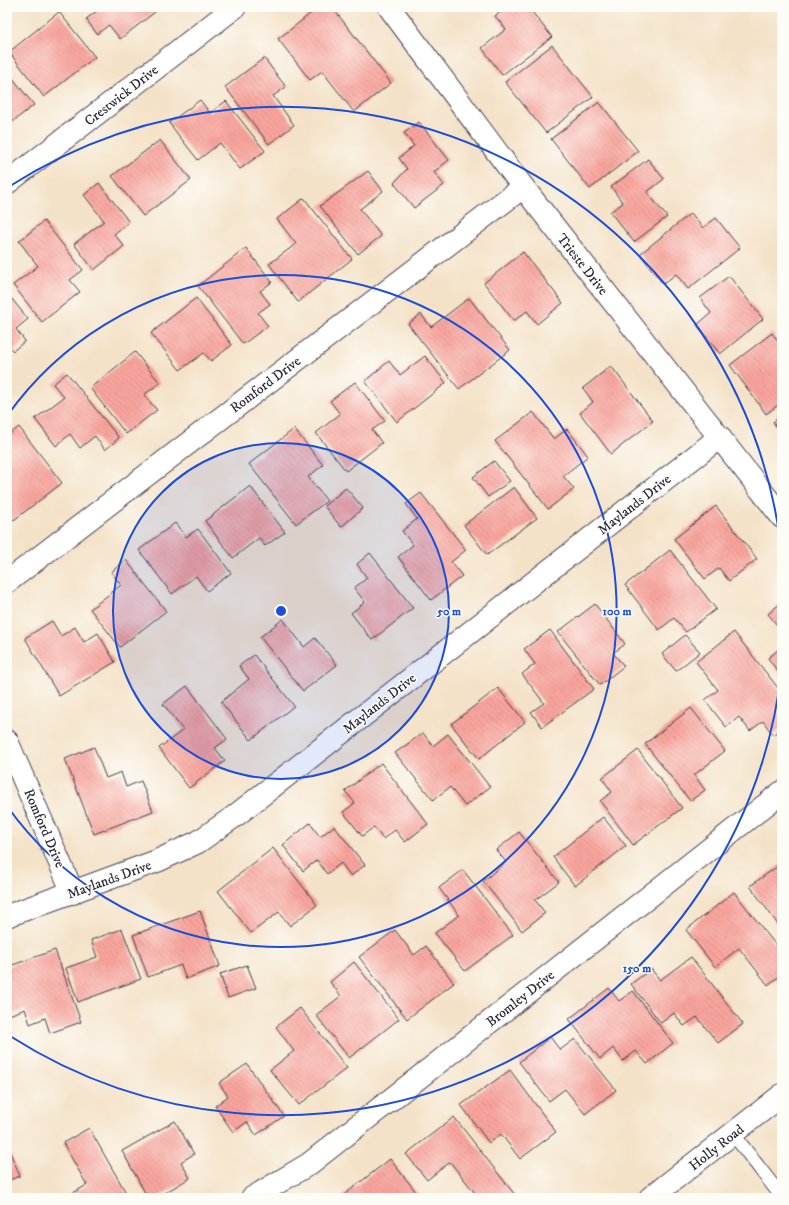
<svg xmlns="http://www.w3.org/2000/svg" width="789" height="1205" viewBox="0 0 789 1205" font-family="'IM FELL DW Pica',serif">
	<defs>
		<pattern id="building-back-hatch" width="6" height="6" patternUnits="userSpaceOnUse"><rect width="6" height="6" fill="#f8a49c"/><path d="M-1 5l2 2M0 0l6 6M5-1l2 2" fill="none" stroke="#d48d87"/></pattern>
	</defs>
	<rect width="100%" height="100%" fill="#fdfcf7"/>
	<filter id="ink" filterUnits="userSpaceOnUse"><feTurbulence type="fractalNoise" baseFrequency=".025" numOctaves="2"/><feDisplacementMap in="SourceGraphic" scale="8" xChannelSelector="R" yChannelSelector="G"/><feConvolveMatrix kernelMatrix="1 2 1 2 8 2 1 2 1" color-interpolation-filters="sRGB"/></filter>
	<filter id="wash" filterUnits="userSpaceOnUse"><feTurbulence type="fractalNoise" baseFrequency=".012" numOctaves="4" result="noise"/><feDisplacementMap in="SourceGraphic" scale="16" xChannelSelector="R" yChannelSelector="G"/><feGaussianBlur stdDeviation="0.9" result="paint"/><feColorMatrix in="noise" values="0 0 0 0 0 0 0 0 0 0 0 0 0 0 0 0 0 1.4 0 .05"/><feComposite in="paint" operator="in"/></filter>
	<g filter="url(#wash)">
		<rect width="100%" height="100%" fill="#f4e2c8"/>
		<g id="blocks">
			<path fill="url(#building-back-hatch)" d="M93 7H151L155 12 120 39 109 25 97 34 86 19 97 11Z
				M319 7H332L391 83 354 112 322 71 310 80 278 39Z
				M507 7H528L552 37 502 75 482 48 506 29 495 16Z
				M59 12 95 57 44 97 9 52Z
				M552 45 593 97 546 133 505 82Z
				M264 58 286 87 273 96 294 125 269 144 225 87Z
				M7 71 34 105 7 126Z
				M200 100 210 113 226 101 265 151 240 169 220 143 198 160 169 123Z
				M599 102 638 151 590 189 551 139Z
				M419 122 449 160 434 172 444 185 414 208 394 183 407 169 399 158 414 146 404 133Z
				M160 140 191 180 143 216 112 176Z
				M648 159 664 179 647 192 667 217 634 242 610 212 623 203 611 187Z
				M368 171 383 191 360 209 381 236 358 254 320 206Z
				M99 183 129 222 114 234 124 246 94 270 74 244 104 221 84 195Z
				M304 198 352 259 298 302 269 264 296 244 277 219Z
				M691 213 703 228 716 218 740 248 688 289 676 274 663 284 640 254Z
				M44 221 83 270 70 280 80 292 42 322 13 285 38 266 19 241Z
				M246 248 272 282 260 291 270 304 258 313 268 326 243 344 198 286Z
				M523 252 563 303 537 324 527 311 514 321 484 283Z
				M729 276 763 319 720 354 697 325 711 313 700 298Z
				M7 293 28 319 16 329 25 341 13 351 7 344Z
				M196 298 232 345 211 361 204 353 180 370 151 333Z
				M469 298 510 350 459 389 408 324 421 314 431 327Z
				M772 333 782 346V402L766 414 730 365Z
				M135 352 160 383 144 395 157 410 126 434 90 388Z
				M425 356 446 383 397 422 365 381 389 361 400 375Z
				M611 366 653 421 611 454 580 413 593 402 583 388Z
				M67 373 119 438 105 450 95 436 80 448 70 434 56 446 35 419 64 397 53 384Z
				M355 382 385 421 372 430 382 443 346 471 316 433 340 414 330 401Z
				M533 412 554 439 567 429 588 456 563 476 574 489 548 509 495 441Z
				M782 415V434L773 422Z
				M19 427 62 483 14 520 7 511V436Z
				M294 429 323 465 308 477 327 501 296 524 249 464Z
				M494 461 510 481 488 497 473 477Z
				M250 486 285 532 265 546 259 538 233 558 205 521Z
				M514 487 537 518 487 555 464 525Z
				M346 488 363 508 341 527 324 506Z
				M421 493 466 550 451 562 462 576 431 600 398 557 413 545 402 531 417 519 406 504Z
				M716 506 757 559 729 581 719 568 705 579 674 539Z
				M175 523 186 537 198 529 231 573 207 591 196 576 172 594 139 550Z
				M670 550 716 609 686 632 674 618 659 630 625 585Z
				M370 553 413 608 372 640 351 613 365 602 354 588 367 578 357 564Z
				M126 560 166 611 120 647 90 609 121 585 111 572Z
				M782 602V631L768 614Z
				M595 604 625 644 613 653 624 666 600 685 558 632Z
				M283 619 304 647 315 638 337 665 303 691 260 637Z
				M52 621 61 636 75 627 84 642 98 633 115 662 59 696 25 638Z
				M550 630 594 689 542 727 531 712 544 703 522 674 535 664 524 649Z
				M734 632 782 693V728L773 735 763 721 750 731 739 717 726 727 705 700 718 690 696 662Z
				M685 635 700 652 676 671 662 654Z
				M782 647V677L768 658Z
				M254 655 294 706 251 740 221 702 249 679 239 666Z
				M187 686 227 739 215 748 225 761 189 788 159 748 183 730 163 704Z
				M498 688 525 722 479 759 451 724Z
				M691 708 725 751 694 775 705 790 690 801 645 744Z
				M423 733 433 746 448 734 490 787 465 806 450 787 433 800 395 753Z
				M94 747 106 778 121 772 126 787 141 781 153 811 94 834 65 759Z
				M638 750 682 808 633 845 600 801 612 792 602 778Z
				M381 763 428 824 405 842 395 830 383 839 374 827 362 836 343 812 355 803 345 791Z
				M603 817 626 846 575 886 553 857Z
				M310 823 320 837 334 826 365 865 351 876 341 863 327 874 317 860 303 871 283 845Z
				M519 832 559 882 535 900 545 913 522 931 483 881 506 862 496 850Z
				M273 848 317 905 290 926 279 912 251 933 218 891Z
				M782 863V930L750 886Z
				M463 870 513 935 465 971 435 933 459 915 439 888Z
				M734 892 782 953V974L768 985 739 948 715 967 686 930Z
				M200 911 220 966 186 979 181 965 148 977 133 935Z
				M122 929 141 979 78 1002 66 968 97 957 91 940Z
				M395 930 414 955 426 946 454 983 407 1019 359 957Z
				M55 950 81 1022 50 1033 45 1018 30 1024 25 1009 9 1015 7 1008V967Z
				M691 957 743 1024 718 1043 697 1017 684 1026 674 1013 661 1023 631 984 651 969 660 980Z
				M354 962 399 1019 349 1058 316 1015 341 996 330 982Z
				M247 965 256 988 228 998 220 974Z
				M609 988 619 1001 633 991 673 1043 647 1064 636 1051 623 1061 613 1048 600 1059 569 1019Z
				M300 1008 347 1068 299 1105 270 1070 294 1051 276 1027Z
				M550 1037 560 1050 575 1039 616 1090 585 1114 565 1089 549 1101 519 1062Z
				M247 1064 284 1116 256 1135 247 1122 233 1132 215 1106 228 1096 219 1083Z
				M510 1070 556 1132 520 1159 501 1134 489 1143 461 1105Z
				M454 1117 515 1195 512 1198H479L450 1162 427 1180 406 1154Z
				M175 1121 194 1154 181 1162 190 1178 156 1198H148L122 1151Z
				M89 1128 129 1198H64L87 1185 63 1143Z
				M7 1145 20 1176 7 1181Z
				M390 1159 421 1198H340Z"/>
		</g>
	</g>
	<g filter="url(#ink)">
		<use href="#blocks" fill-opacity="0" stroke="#423f50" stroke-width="1"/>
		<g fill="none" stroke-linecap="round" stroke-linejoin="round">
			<g stroke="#423f50" stroke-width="15">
				<path id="service" d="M733 1134 782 1197"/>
			</g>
			<g stroke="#423f50" stroke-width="24">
				<path id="minor" d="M389 7 523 187 782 517
					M7 183 235 7
					M7 582 523 187
					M7 741 73 893
					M7 916 157 861 198 842 235 816 720 437
					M252 1198 309 1164 782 792"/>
			</g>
			<g stroke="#423f50" stroke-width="24">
				<path id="secondary" d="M650 1198 782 1095"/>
			</g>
			<use href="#service" stroke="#fff" stroke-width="13"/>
			<use href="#minor" stroke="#fff" stroke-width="22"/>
			<use href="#secondary" stroke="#fff" stroke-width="22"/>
		</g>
	</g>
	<circle cx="281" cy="611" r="168" fill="#1d4ed8" fill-opacity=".12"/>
	<g fill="none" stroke="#1d4ed8" stroke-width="2">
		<circle cx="281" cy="611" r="168"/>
		<path d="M7 416A336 336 0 1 1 7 806"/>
		<path d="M782 668A504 504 0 0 1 10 1036M10 186A504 504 0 0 1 782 554"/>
	</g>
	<g text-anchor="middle" stroke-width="3" stroke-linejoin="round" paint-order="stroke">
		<g font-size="14" fill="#22223b" stroke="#fdfcf7">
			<text transform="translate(121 95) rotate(-38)" y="5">Crestwick Drive</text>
			<text transform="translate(583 264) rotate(52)" y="5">Trieste Drive</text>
			<text transform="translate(265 384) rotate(-37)" y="5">Romford Drive</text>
			<text transform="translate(634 504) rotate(-38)" y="5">Maylands Drive</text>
			<text transform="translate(379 703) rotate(-38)" y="5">Maylands Drive</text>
			<text transform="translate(45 828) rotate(67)" y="5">Romford Drive</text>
			<text transform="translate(109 879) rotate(-20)" y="5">Maylands Drive</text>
			<text transform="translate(520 998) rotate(-38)" y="5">Bromley Drive</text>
			<text transform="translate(716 1147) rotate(-38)" y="5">Holly Road</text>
		</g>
	</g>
	<circle cx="281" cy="611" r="6" fill="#1d4ed8" stroke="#fdfcf7" stroke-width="2"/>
	<g font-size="12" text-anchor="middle" font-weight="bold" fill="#1d4ed8" stroke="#fdfcf7" stroke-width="3" stroke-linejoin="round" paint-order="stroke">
		<text x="449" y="615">50 m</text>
		<text x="617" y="615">100 m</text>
		<text x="637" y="972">150 m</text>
	</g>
	<rect width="789" height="1205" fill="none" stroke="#fdfcf7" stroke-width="24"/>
</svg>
